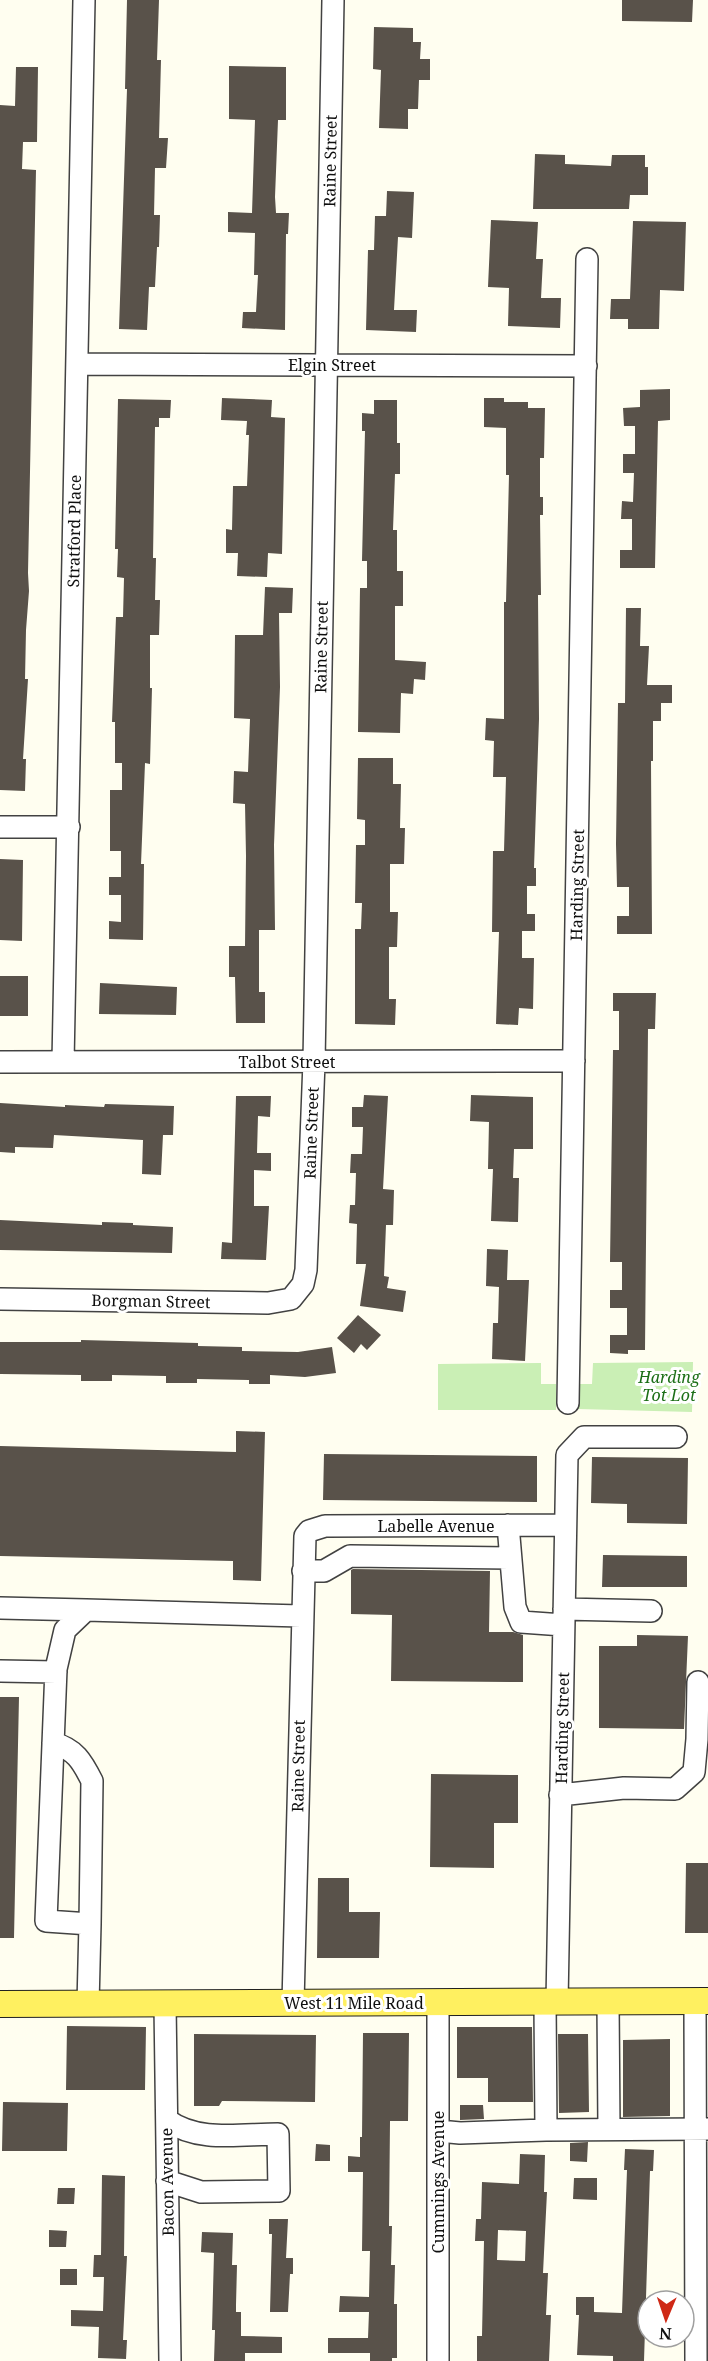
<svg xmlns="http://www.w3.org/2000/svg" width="708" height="2361" viewBox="0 0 708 2361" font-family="'Noto Serif',serif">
	<rect width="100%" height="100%" fill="#fffef0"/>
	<path fill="#caefb5" d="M693 1362 692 1412 578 1409 579 1384H592L593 1363Z
		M541 1363V1384H556V1410H438V1364Z"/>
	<path fill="#59524a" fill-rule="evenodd" d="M127 0H159L157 60H161L159 138H168L166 168H155L154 215H160L159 247H157L155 287H149L147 330 119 329 127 89H125Z
		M622 0H693L692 22 622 21Z
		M374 27 413 28V42H421L420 59H430V80H419L418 109H408V129L379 128 381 70 373 69Z
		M229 66 286 67V120H278L275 197 276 213H289L288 234H286L285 330 242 328 243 312H256L258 275H254L255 233 228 232V212L252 213 255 120 229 119Z
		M16 67H38L37 142H23L22 169 36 170 28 573 29 591 26 630 25 679H28L23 759H26L25 791 0 790V105L15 106Z
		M535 154 565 155V164L611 166 612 155H645V167H648V195H630L629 209H533Z
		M387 191 414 192 412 238 398 237 394 310H417L416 332 366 330 368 250H374L375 216H386Z
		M491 220 538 222 536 259H543L541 298H561L560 328 508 326 509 288 488 287Z
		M633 221 686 222 684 291 660 290 659 329H628V319H610L611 299H630Z
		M670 389V420L658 421 655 568H620V550H632V519H621L622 501 633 502 634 473H623V454H635V426H624L623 408 640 407V390Z
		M222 398 272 400 271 417 285 418 282 554 268 553 267 577 237 576 238 553H226V529L232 530 233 486H247L249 435H246L247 421 221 420Z
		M484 398H504V402H528V408H545L544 458H540V497H543V515H540L541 595H538L539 719 534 868H536V886H527V914H535V931H522V958H534L533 1009 519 1008 518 1025 496 1024 499 932H492L493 851H504L506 777H493L494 741 485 740 486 718 504 719V602H506L509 475H506V428L484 427Z
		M118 399 171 400 170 418H159V427H155L153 558H156L155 600H160L159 635H150V688H152L150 764 145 763 141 864H144L143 940 109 939V921L121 922V895H109V877H121V851H110V790H122V763H115V722H112L116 617H123L124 578 117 577 118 549H115Z
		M374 400H397V443H400V474H395L393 530H397V571H403V606H395V660L426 662 425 680 414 679 413 694 401 693 400 733 358 732 360 588H367V561H362L365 431H362V413L374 414Z
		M265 587 293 588 292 613H279L280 687 274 845 275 930H259V992H265V1023H236L235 977H229V946H245L246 856 245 804 233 803 234 771 248 772 250 719 234 718 235 635H263Z
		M626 608H641L640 646H649L647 685H672V703H661V721H653V761H651L652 934H617V916H629V887H617L616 844 618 703H625Z
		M358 758H393V784H401L400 828H405L404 864H390V912H398L397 947H389V999H396L395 1025 355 1024V929H361L362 903H355L356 845H365V820L357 819Z
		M0 859 23 860 22 941 0 940Z
		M0 976H28V1016H0Z
		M100 983 177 987 176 1015 99 1014Z
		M613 993H656L655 1029H648L645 1350H628V1354L610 1353V1335H627V1308H610V1290H622V1262H610L613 1050H619V1011H613Z
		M364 1095 388 1096 383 1189 394 1190 393 1225H386L384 1276 389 1277 387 1288 406 1291 403 1312 360 1306 366 1264H356L357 1224 349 1223 350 1205H355L356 1173H350L351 1154H362L363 1127H352V1107H363Z
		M471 1095 533 1097V1149H514L513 1178H519L518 1222 491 1221 493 1169H488L489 1122 470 1121Z
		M236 1096H271L270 1117 258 1116 257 1153H271V1171L254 1170V1206H269L266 1260 221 1259 222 1242 232 1243Z
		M0 1103 65 1107V1105L104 1107 105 1104 174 1106 173 1135H163L161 1175 142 1174 143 1140 54 1135 53 1148 15 1147V1153L0 1152Z
		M0 1220 102 1225V1222L133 1223V1225L173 1227 172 1253 0 1250Z
		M487 1249 508 1250 507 1280H529L525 1361 492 1359 493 1323H498L499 1287 486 1286Z
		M358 1315 381 1335 367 1350 361 1344 354 1353 337 1338Z
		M81 1340 198 1343V1346L242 1347V1351L298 1352 332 1347 336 1373 305 1377 270 1375V1384H249V1380L197 1379V1383H166V1376L112 1375V1381H81V1375L0 1374V1342H81Z
		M236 1431 265 1432 261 1581 233 1580V1561L0 1556V1446L236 1452Z
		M324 1454 537 1456V1502L323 1500Z
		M592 1457 688 1458 687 1524 627 1523V1504L591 1503Z
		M603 1555 687 1556V1587H602Z
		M353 1569 490 1571 489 1632H513L523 1635V1682L391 1681 392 1615 351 1614V1570Z
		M637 1635 688 1636 684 1729 599 1728V1646H637Z
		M0 1697H19L14 1938H0Z
		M431 1774 518 1775V1823H494V1868L430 1867Z
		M686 1863H708V1933H685Z
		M318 1878H349V1912H380L379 1958H317Z
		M67 2026 146 2027 145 2090H66Z
		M457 2027H532L533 2102H488V2078H457Z
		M363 2033H409L408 2121H390L389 2226H392L391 2265H395L394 2304H397V2358H392V2361H370V2353H328V2338H368L369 2312H339L340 2296 369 2297 370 2251H362L363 2172H348V2156L360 2157V2137H362Z
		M194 2034 316 2035 315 2102 222 2101 219 2106H194Z
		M558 2034H588L589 2112 559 2113Z
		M670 2039V2116L623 2117V2040Z
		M3 2102 68 2103 67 2151H2Z
		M460 2105H483L484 2119 460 2120Z
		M588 2142 587 2162 570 2161V2143Z
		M316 2144 330 2145V2161H315Z
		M625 2149 654 2150 653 2171H650L644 2361H613V2356L577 2355 579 2315H576V2297H594V2312L622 2313 627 2170H624Z
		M520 2154 545 2155 544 2192H547L543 2273H548L546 2315H551L549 2361H477V2336H482L484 2241H475L476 2219H481L482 2182 519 2184ZM498 2230 526 2231 525 2261 497 2260Z
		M102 2175 125 2176 124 2256H127L123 2340H127L126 2359 98 2358 99 2327 71 2326V2310L103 2311 104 2277H93L94 2255H101Z
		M574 2178H597V2200L573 2199Z
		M58 2188H75L74 2204H57Z
		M269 2219H288L286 2258H293V2274H290L288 2312H270L272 2234H269Z
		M49 2230 67 2231 66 2247H49Z
		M202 2232 233 2233 232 2265H237L236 2305V2312H241V2336L282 2337V2353H245V2361H214L215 2330H212L214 2253 201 2252Z
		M60 2269H77V2285H60Z"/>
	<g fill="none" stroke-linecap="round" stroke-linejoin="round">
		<g stroke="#424242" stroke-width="24">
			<path id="minor" d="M77 364 586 366
				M0 827H69
				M0 1062 574 1061
				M63 1062 84 0
				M0 1299 268 1303 291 1299 303 1284 306 1270 314 1062 333 0
				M568 1403 587 259
				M508 1525 515 1607 521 1622 563 1625
				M303 1571H324L350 1556 509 1558
				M0 1608 86 1610
				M564 1609 651 1611
				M0 1671 56 1672
				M53 1743C75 1749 82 1761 92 1781L90 1924
				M560 1795 624 1788 675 1789 694 1772 697 1739 698 1682
				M695 2001 696 2361
				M545 2002 546 2130
				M557 2002 567 1455 584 1437H676
				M608 2002 609 2129
				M293 2003 305 1536 309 1531 325 1526 565 1525
				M88 2004 90 1924 46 1921 56 1669 65 1630 86 1610 301 1616
				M165 2004 170 2361
				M167 2120C198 2143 241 2134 278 2134L279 2191 201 2192 167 2181
				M439 2131 460 2133 546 2130 708 2129
				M438 2361V2003"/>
		</g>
		<g stroke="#202020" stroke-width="28">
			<path id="major" d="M0 2004 708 2001"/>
		</g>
		<use href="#minor" stroke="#fff" stroke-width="21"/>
		<use href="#major" stroke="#fff060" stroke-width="26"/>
	</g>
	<g text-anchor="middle" stroke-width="6" stroke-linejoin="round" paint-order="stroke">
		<g font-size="16" fill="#0f0f0f" stroke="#fff">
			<text transform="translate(330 161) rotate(-89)" y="6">Raine Street</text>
			<text x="332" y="371">Elgin Street</text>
			<text transform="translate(74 531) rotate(-89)" y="6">Stratford Place</text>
			<text transform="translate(321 647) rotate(-89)" y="6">Raine Street</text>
			<text transform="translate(577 885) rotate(-89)" y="6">Harding Street</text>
			<text x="287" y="1068">Talbot Street</text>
			<text transform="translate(311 1133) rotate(-88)" y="6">Raine Street</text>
			<text transform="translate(151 1301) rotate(1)" y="6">Borgman Street</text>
			<text x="436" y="1532">Labelle Avenue</text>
			<text transform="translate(562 1728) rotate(-89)" y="6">Harding Street</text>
			<text transform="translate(298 1766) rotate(-89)" y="6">Raine Street</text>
			<text x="354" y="2009">West 11 Mile Road</text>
			<text transform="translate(167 2182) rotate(-91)" y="6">Bacon Avenue</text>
			<text transform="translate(438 2182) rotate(-90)" y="6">Cummings Avenue</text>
		</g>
		<g font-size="16" font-style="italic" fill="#1c6f17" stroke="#fff">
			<text x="669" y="1383">Harding<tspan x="669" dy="18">Tot Lot</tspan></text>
		</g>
	</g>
	<g transform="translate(666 2319) rotate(182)"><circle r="28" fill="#ffffff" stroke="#9f9f9f" stroke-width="1.5"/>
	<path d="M0-4.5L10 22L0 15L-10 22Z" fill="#cf2916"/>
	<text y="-9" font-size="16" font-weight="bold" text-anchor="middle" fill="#0f0f0f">N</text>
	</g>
</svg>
